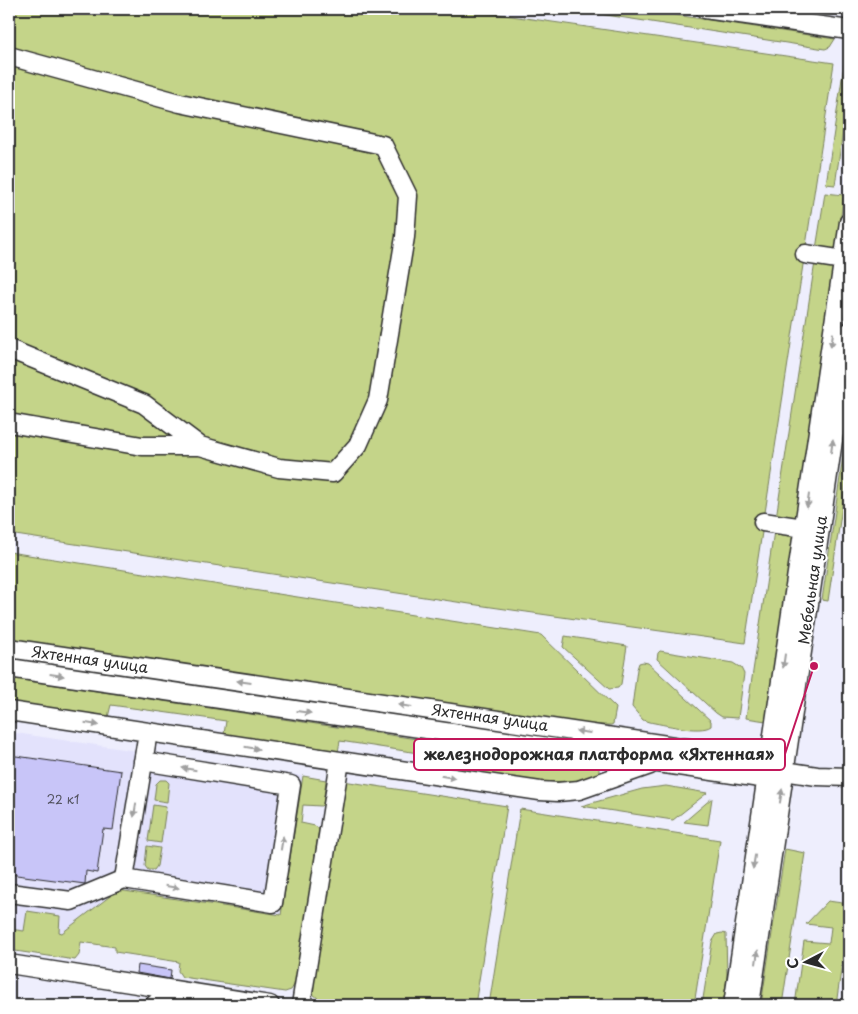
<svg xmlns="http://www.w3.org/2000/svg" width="858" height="1014" viewBox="0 0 858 1014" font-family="'Playpen Sans',sans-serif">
	<rect width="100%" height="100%" fill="#eeeefd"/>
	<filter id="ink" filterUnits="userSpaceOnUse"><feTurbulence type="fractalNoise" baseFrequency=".02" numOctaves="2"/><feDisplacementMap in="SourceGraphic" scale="10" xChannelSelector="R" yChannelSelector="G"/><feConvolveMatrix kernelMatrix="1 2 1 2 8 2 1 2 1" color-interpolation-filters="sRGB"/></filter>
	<g filter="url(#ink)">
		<path fill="#e3e2fc" d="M9 732 303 776 281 915 118 890 62 933H59L27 911 24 931 9 929Z"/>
		<path fill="#c4d489" stroke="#78805a" d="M9 9H463L834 63 745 643 470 604 9 534Z
			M575 9H636L835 39 830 47 825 49 574 10Z
			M845 59 849 60V91L835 185 826 184Z
			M825 193 844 195 836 249 830 251 816 249Z
			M815 262 828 264 833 267 796 517 790 520 776 518Z
			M849 416V460L828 601 822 600Z
			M774 531 788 532 793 535 766 721 746 718Z
			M9 552 541 635 616 708 613 724 611 725H568L9 642Z
			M565 636 627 646 621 684 618 688 609 689 563 647Z
			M660 651 733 663 741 668 744 674 738 718 722 717 716 713 657 659 658 653Z
			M643 662 648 663 711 721V726C701 734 662 724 649 722L643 720 632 707 637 669 639 663Z
			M9 678 597 766 599 768V774L574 781 542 782 455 769 457 759 340 741 338 752 224 734 226 721 111 705 108 717 9 702Z
			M303 776 326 780 323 804 321 806 303 805 301 823 315 826 319 829 296 982 291 990 285 992 182 977 178 971 179 962 115 952V947L81 942 79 955 75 960 9 950V929L24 931 27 911 60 916 59 932 62 933 118 890 281 915Z
			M160 780H166L169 783 167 802 154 800 156 784Z
			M343 781 507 806 475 1005H351L320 1000 313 994 312 987Z
			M666 786 707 793 673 820 581 806 642 789Z
			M712 798 708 825 684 822Z
			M153 805 166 807 161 843 148 841Z
			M520 809 720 840 694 1005H489Z
			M147 846 160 848 157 866 154 870H148L145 866Z
			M785 849 805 853 782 1005H761Z
			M828 901 849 904V916L836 1005H795L804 941 829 943 831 927 806 924Z
			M722 933 726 934 727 977 723 1005H702L712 942 717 934Z"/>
		<path fill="#c8c5f8" stroke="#2b2b2b" d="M9 755 121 771 113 830 103 829 97 873 86 871 85 884 9 874Z
			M138 965 171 970 170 979 137 973Z"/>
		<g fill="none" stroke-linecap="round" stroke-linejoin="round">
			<g stroke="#2b2b2b" stroke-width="21">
				<path id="minor" d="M705 9 849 30
					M9 56 180 103 383 145 408 196 405 237 378 400 358 445 333 473 279 468 200 446H142L9 423
					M805 254 844 260
					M9 349 144 404 200 446
					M763 522 804 528
					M9 648 770 760 784 771 817 776 849 777
					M9 668 767 779 777 775
					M9 711 540 791 558 792 579 790 650 765
					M124 879 148 732
					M9 893 71 901 124 879 273 903 291 785 143 761
					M9 964 270 1005
					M154 1005 173 990
					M301 1005 340 761
					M733 1005 849 222
					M750 1005 849 332"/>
			</g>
			<use href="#minor" stroke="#fff" stroke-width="18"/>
		</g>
		<defs><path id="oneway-solid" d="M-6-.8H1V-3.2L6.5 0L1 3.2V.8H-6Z" transform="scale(1.25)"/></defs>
		<g fill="#a0a0a0">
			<use href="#oneway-solid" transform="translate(832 340) rotate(98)"/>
			<use href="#oneway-solid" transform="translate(832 446) rotate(-82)"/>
			<use href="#oneway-solid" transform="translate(808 501) rotate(98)"/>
			<use href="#oneway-solid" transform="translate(784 661) rotate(98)"/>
			<use href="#oneway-solid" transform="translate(57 675) rotate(8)"/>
			<use href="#oneway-solid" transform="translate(244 682) rotate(-172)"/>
			<use href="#oneway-solid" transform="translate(405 706) rotate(-172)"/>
			<use href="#oneway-solid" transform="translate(304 712) rotate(8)"/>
			<use href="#oneway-solid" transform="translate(92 724) rotate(9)"/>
			<use href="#oneway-solid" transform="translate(583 732) rotate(-172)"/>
			<use href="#oneway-solid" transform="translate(252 748) rotate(9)"/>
			<use href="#oneway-solid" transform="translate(189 769) rotate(-171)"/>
			<use href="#oneway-solid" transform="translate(448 777) rotate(9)"/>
			<use href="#oneway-solid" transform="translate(781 796) rotate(-81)"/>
			<use href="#oneway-solid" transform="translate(135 810) rotate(99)"/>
			<use href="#oneway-solid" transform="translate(282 843) rotate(-81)"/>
			<use href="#oneway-solid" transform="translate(754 862) rotate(99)"/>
			<use href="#oneway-solid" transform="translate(172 887) rotate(9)"/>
			<use href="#oneway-solid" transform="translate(757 957) rotate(-82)"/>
		</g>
	</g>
	<g text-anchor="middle" stroke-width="4" stroke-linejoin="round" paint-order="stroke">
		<g font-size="12" fill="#52525e">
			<text x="63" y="804">22 к1</text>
		</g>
		<g font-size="15" fill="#2b2b2b" stroke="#fff">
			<text transform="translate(813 580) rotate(-82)" y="5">Мебельная улица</text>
			<text transform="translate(90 660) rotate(8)" y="5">Яхтенная улица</text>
			<text transform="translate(490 718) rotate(8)" y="5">Яхтенная улица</text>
		</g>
	</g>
	<path fill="none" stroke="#c2185b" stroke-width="2" d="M814 666L785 754"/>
	<circle fill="#c2185b" stroke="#fff" stroke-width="2" cx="814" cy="666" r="5"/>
	<rect fill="#fff" stroke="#c2185b" stroke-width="2" x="414" y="739" width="371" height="31" rx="5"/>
	<g font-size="16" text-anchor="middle" font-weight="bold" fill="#2b2b2b">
		<text x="599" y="760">железнодорожная платформа «Яхтенная»</text>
	</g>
	<rect width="858" height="1014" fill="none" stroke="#fff" stroke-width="30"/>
	<rect x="15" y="15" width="828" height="984" fill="none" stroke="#2b2b2b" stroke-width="2" filter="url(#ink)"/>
	<g transform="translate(806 962) rotate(264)" stroke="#ffffff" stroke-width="4" paint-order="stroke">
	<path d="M0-4L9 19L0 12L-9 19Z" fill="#2b2b2b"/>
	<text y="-8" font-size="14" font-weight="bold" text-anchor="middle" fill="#2b2b2b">С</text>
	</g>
</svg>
